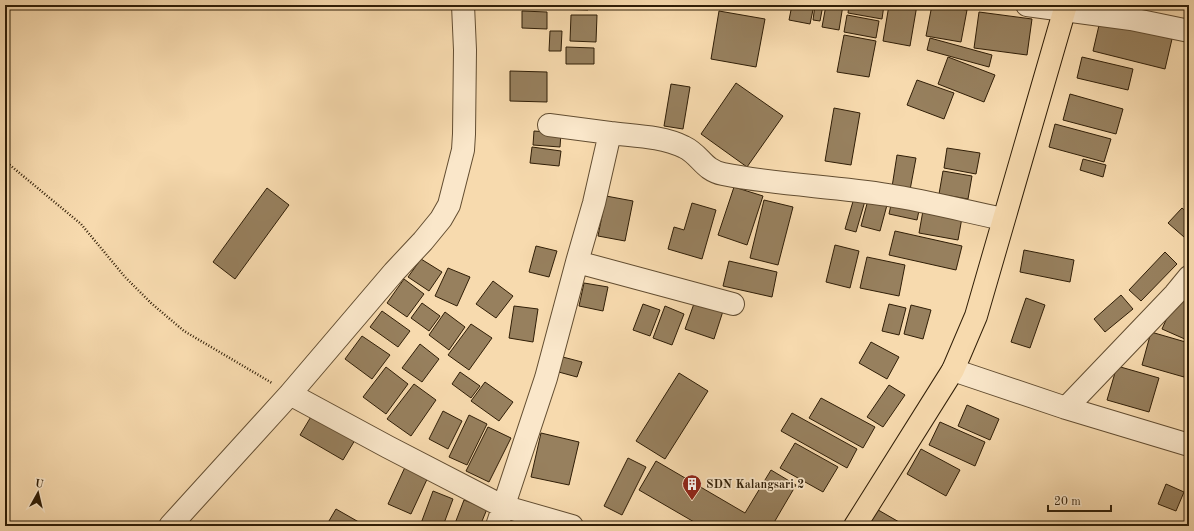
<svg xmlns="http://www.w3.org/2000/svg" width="1194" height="531" viewBox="0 0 1194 531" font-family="'Old Standard TT',serif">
	<rect width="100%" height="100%" fill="#f7daae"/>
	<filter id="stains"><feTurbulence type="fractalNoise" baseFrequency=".005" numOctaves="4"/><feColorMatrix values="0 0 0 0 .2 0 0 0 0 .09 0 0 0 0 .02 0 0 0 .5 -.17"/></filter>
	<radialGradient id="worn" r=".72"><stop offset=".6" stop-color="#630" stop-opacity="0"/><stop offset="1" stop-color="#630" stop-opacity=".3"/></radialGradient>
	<path fill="#97805e" stroke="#301e07" d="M558 5H588V10L557 9Z
		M626 5H666V9L626 8Z
		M792 5H814L810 24 789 20Z
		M815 5H823L820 21 813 20Z
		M826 5H843L839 30 822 27Z
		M849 5H884L882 19 848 13Z
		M889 5H917L910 46 883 41Z
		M932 5 967 10 961 42 926 36Z
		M522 11 547 12V29L522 28Z
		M719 11 765 19 756 67 711 59Z
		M979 12 1032 19 1027 55 974 48Z
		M571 15H597L596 42 570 41Z
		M847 15 879 21 876 38 844 32Z
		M1100 21 1172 39 1165 69 1093 51Z
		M550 31H562L561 51H549Z
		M844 35 876 41 869 77 837 72Z
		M930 38 992 55 989 67 927 50Z
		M566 47 594 48V64H566Z
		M948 57 995 75 984 102 938 84Z
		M1082 57 1133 69 1128 90 1077 78Z
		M510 71 547 72V102L510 101Z
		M917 80 954 93 944 119 907 105Z
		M736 83 783 116 747 167 701 134Z
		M671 84 690 87 683 129 664 126Z
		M1070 94 1123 109 1116 134 1063 120Z
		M834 108 860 113 851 165 825 161Z
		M1055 124 1111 139 1104 162 1049 147Z
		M534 131 561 133 560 147 533 145Z
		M532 147 561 151 559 166 530 163Z
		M947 148 980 153 976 174 944 168Z
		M897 155 916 158 910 190 892 187Z
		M1083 159 1106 165 1103 177 1080 170Z
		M943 171 972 176 968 199 939 194Z
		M734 187 763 196 747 245 718 235Z
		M267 188 289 205 235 279 213 262Z
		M606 196 633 201 625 241 598 236Z
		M1189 197V208L1184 204Z
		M854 198 865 201 856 232 845 229Z
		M764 200 793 207 778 265 750 258Z
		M868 200 887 205 880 231 861 226Z
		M892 200 920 206 917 220 889 214Z
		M692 203 716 210 702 259 668 249 674 227 684 230Z
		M924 205 963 212 958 240 919 233Z
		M1182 208 1189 214V232L1184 237 1168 223Z
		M895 231 962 246 956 270 889 255Z
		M835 245 859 251 850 288 826 282Z
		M536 246 557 251 549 277 529 272Z
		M1024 250 1074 260 1070 282 1020 272Z
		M1165 252 1177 264 1141 301 1129 290Z
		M867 257 905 265 899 296 860 288Z
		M421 259 442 272 429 291 408 277Z
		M729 261 777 272 772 297 723 286Z
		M448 268 470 277 457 306 435 296Z
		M404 279 424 294 407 317 387 303Z
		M493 281 513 296 496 318 476 304Z
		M584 283 608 287 603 311 579 306Z
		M1178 293 1189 298V335L1187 340 1162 329Z
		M1121 295 1133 309 1105 332 1094 319Z
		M696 298 724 308 714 339 685 329Z
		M1026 298 1045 305 1030 348 1011 342Z
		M422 303 440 316 429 331 411 318Z
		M643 304 660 310 650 336 633 330Z
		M889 304 906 308 899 335 882 331Z
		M911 305 931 310 923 339 904 334Z
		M514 306 538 309 533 342 509 338Z
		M665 306 684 314 672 345 653 338Z
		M382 311 410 331 398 347 370 327Z
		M445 312 465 327 449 350 429 335Z
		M471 324 492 338 469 370 448 355Z
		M1151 332 1189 343V357L1184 377 1142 365Z
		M362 336 390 355 372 379 345 359Z
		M871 342 899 357 887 379 859 363Z
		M420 344 439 359 422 382 402 368Z
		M559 356 582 362 577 377 555 371Z
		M1117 366 1159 378 1149 412 1107 400Z
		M386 367 408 384 386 414 363 397Z
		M460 372 480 386 471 398 452 384Z
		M679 373 708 391 665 459 636 441Z
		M485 382 513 402 499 421 471 401Z
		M414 384 436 400 411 436 387 419Z
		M889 385 905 395 883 427 867 417Z
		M821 398 875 427 863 448 809 418Z
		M967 405 999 419 990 440 958 426Z
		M315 410 358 435 343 460 300 435Z
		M443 411 462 421 448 449 429 439Z
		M792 413 857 449 847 468 781 431Z
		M469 415 487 424 467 465 449 457Z
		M940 422 985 442 975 466 929 445Z
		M488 427 511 438 489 482 466 471Z
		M541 433 579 442 569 485 531 477Z
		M795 443 838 467 823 492 780 468Z
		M921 449 960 470 946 496 907 474Z
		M628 458 646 467 622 515 604 506Z
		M656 461 745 513 771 470 796 485 772 526H701L639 490Z
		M406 465 429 475 411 514 388 504Z
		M1166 484 1184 492 1176 511 1158 504Z
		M433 491 453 499 443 526H420Z
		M464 500 487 509 480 526H454Z
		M1189 503V522L1185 521Z
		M873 507 906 526H862Z
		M336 509 364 525 363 526H326Z
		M500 516 524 522 522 526H498Z"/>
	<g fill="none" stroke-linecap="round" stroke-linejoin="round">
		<g stroke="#624d31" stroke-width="24">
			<path id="minor" d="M1027 5 1131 19 1189 31
				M549 125 610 133
				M577 262 733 304
				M953 370 1066 408 1189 445
				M290 394 388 447 502 506 572 526
				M1066 408 1175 294 1189 277
				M170 526 290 394 394 272 423 241 441 219 449 205 463 150 464 134 465 50 463 5
				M497 526 546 378 577 262 594 203 610 133C634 136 662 136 684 147 701 155 703 170 723 174 777 185 833 186 888 195 926 201 965 211 1003 219"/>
		</g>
		<g stroke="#301e07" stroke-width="24">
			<path id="major" d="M855 526 953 370 976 316 1066 5"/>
		</g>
		<path stroke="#301e07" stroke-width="2.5" stroke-dasharray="1 2" stroke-linecap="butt" d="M5 161 81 224 125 277 151 303 184 331 272 383"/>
		<use href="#minor" stroke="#fae7ca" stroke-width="22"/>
		<use href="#major" stroke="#f7daae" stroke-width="22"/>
	</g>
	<defs>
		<g id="building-pin" transform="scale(1)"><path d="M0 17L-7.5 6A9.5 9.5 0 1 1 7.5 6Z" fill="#8f2418" stroke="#fae7ca"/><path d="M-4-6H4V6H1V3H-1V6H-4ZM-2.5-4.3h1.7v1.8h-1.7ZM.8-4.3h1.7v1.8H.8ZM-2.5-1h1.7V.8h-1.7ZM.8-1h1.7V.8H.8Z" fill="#fff"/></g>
	</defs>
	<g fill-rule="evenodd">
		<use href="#building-pin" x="692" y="484"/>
	</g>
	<g text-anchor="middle" stroke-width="3.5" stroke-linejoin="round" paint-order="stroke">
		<g font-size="12" font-weight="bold" fill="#301e07" stroke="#fae7ca" text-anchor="start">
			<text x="706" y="488">SDN Kalangsari 2</text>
		</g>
	</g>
	<rect width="1194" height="531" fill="none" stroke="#f7daae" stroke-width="20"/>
	<rect x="6" y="6" width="1182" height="519" fill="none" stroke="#301e07" stroke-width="2"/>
	<rect x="10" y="10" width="1174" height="511" fill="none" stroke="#301e07"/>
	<g transform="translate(38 493) rotate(8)" stroke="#fae7ca" stroke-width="3" paint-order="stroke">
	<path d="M0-3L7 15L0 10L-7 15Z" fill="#301e07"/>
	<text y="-6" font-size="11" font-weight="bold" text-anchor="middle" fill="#301e07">U</text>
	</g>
	<path d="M1048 505v6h63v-6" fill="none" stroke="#301e07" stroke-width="2"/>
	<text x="1054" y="505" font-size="12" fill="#301e07" stroke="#fae7ca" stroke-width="3" paint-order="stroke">20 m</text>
	<rect width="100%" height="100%" filter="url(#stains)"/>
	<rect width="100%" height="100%" fill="url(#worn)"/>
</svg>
